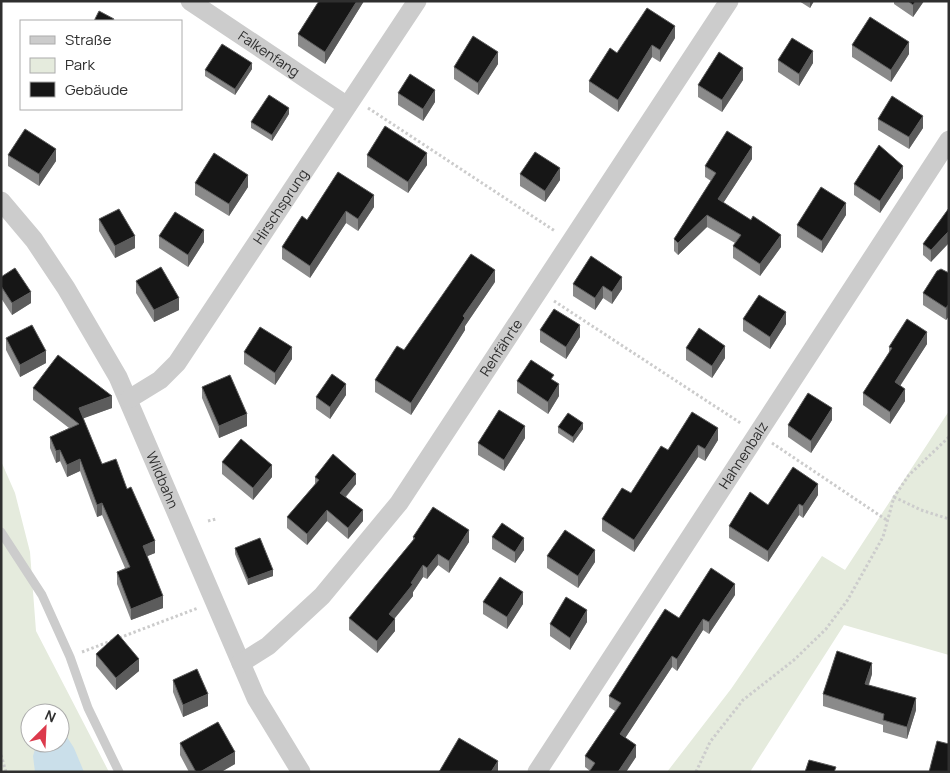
<svg xmlns="http://www.w3.org/2000/svg" width="950" height="773" viewBox="0 0 950 773" font-family="Manrope,sans-serif">
	<rect width="100%" height="100%" fill="#fff"/>
	<path fill="#e5ebdd" fill-rule="evenodd" d="M949 411V655L844 625 750 772H667L731 689 822 556 845 570Z
		M1 461 15 493 30 552 36 631 109 772H1ZM30 713H60V743H30Z"/>
	<path fill="#cadfea" d="M60 726 74 748 84 772H35L33 756 37 743H60Z"/>
	<g fill="none" stroke-linecap="round" stroke-linejoin="round">
		<path stroke="#ccc" stroke-width="3" stroke-dasharray="2.5 2.5" stroke-linecap="butt" d="M368 108 555 231
			M554 301 742 424
			M772 443 888 521
			M894 497 921 510 949 519
			M208 521 216 519
			M82 652 198 608
			M1 755 6 772
			M696 772 710 742 743 700 794 660 826 629 847 601 883 537 894 497 909 475 949 437"/>
		<path stroke="#ccc" stroke-width="9" d="M1 532 42 595 70 657 88 708 119 772"/>
		<g stroke="#ccc" stroke-width="19">
			<path id="s1" d="M190 1 347 106"/>
			<path id="s2" d="M1 201 34 240 66 288 118 377 256 698 301 772"/>
			<path id="s3" d="M129 399 160 380 177 363 417 1"/>
			<path id="s4" d="M241 663 268 646 322 596 399 503 729 1"/>
			<path id="s5" d="M537 772 949 140"/>
		</g>
	</g>
	<path fill="#8a8a8a" d="M319 1H364L325 64 298 46V34Z
		M799 1H814L810 8Z
		M894 1H924L913 17 894 4Z
		M675 38 660 62 652 57 618 112 589 92V81L617 53Z
		M852 45 909 54 891 82 852 57Z
		M778 60 813 63 799 86 778 72Z
		M498 64 478 95 454 79V67Z
		M252 69 235 95 205 76V70Z
		M743 80 722 112 698 97V85Z
		M398 93 435 102 423 121 398 105Z
		M289 114 272 141 251 128V122Z
		M878 119 923 128 909 149 878 130Z
		M8 155 56 161 39 186 8 166Z
		M367 155 427 165 408 193 367 167Z
		M752 159 723 203 781 247 760 276 733 258V246L735 243 707 227 678 255 674 251V239L711 181 705 177V166Z
		M338 172 374 207 358 231 346 223 310 278 282 259V247L307 220Z
		M520 174 560 180 545 202 520 186Z
		M903 178 880 213 854 195V184Z
		M195 183 248 187 229 216 195 195Z
		M949 208 931 262 923 255V244Z
		M846 215 822 253 797 237V225Z
		M99 219 135 248 115 258 99 231Z
		M159 236 204 242 188 267 159 248Z
		M949 273V316L946 320 923 305V293Z
		M1 277 31 303 12 315 1 298Z
		M622 277V289L612 304 603 298 595 310 573 296V284Z
		M136 281 179 310 154 322 136 293Z
		M495 282 465 326V330L411 415 375 392V380L404 350Z
		M743 319 786 324 770 349 743 331Z
		M540 330 580 337 566 359 540 342Z
		M6 338 46 363 20 377 6 350Z
		M927 344 900 385 905 401 890 424 863 405V393L889 353V347Z
		M686 348 725 358 712 378 686 360Z
		M244 352 292 359 275 385 244 364Z
		M517 381H554L559 396 548 414 517 393Z
		M202 387 247 426 219 438 202 398Z
		M33 388 112 408 83 418 102 464 127 489 155 553 147 556 163 608 131 620 117 584V572L125 568 102 515 97 517 80 471 67 477 60 461 56 463 50 448V437L69 428 33 400Z
		M346 395 330 419 316 409V397Z
		M832 420 811 453 788 437V425Z
		M558 427 583 429 573 443 558 433Z
		M525 438 504 471 478 455V443Z
		M718 440 705 461 698 457 634 552 602 531V519L631 493 668 450Z
		M222 462 272 477 253 500 222 474Z
		M315 477 356 484 346 497 363 521 348 539 327 521 307 545 287 528V517L315 484Z
		M818 495 803 518 799 515 768 562 729 538V526L768 505Z
		M413 537 469 542 449 573 438 565 427 579 423 577 413 592V596L395 618V631L377 653 349 630V618L413 540Z
		M492 537 524 550 515 563 492 549Z
		M235 548 273 576 248 585 235 554Z
		M547 556 595 562 578 588 547 568Z
		M735 595 709 634 703 630 677 671 672 667 625 738 636 757 626 772H589L590 771 585 767V756L615 711 609 707V696L679 618Z
		M483 602 523 604 507 629 483 614Z
		M587 622 570 650 550 636V624Z
		M96 654 139 671 116 690 96 666Z
		M872 674 869 685 916 710 907 739 883 732V725L823 706V694Z
		M173 680 208 706 183 717 173 692Z
		M180 743 235 764 221 772H189L180 755Z"/>
	<path fill="#5c5c5c" d="M357 1H364L325 64V52Z
		M810 1H814L810 8Z
		M916 1H924L913 17V5Z
		M675 26V38L660 62V50Z
		M909 42V54L891 82V70Z
		M652 45V57L618 112V100Z
		M813 51V63L799 86V74Z
		M498 52V64L478 95V83Z
		M252 63V69L235 95V89Z
		M743 68V80L722 112V100Z
		M435 90V102L423 121V109Z
		M289 108V114L272 141V135Z
		M923 116V128L909 149V137Z
		M752 147V159L718 211V199Z
		M56 149V161L39 186V174Z
		M427 153V165L408 193V182Z
		M903 166V178L880 213V201Z
		M560 168V180L545 202V191Z
		M248 175V187L229 216V204Z
		M374 195V207L358 231V219Z
		M846 203V215L822 253V241Z
		M346 211V223L310 278V266Z
		M707 215V227L678 255V243Z
		M204 230V242L188 267V255Z
		M949 231V243L931 262V250Z
		M781 235V247L760 276V264Z
		M135 236V248L115 258V246Z
		M495 270V282L465 326V330L411 415V403L463 316Z
		M622 277V289L612 304V292Z
		M603 286V298L595 310V298Z
		M31 292V303L12 315V303Z
		M179 298V310L154 322V310Z
		M949 304V316L946 320V308Z
		M786 312V324L770 349V337Z
		M580 325V337L566 359V347Z
		M927 332V344L895 394V382Z
		M725 346V358L712 378V366Z
		M292 347V359L275 385V373Z
		M46 351V363L20 377V365Z
		M346 384V395L330 419V407Z
		M559 384V396L548 414V402Z
		M905 389V401L890 424V412Z
		M112 396V408L79 420V408Z
		M832 408V420L811 453V441Z
		M247 414V426L219 438V426Z
		M583 423V429L573 443V437Z
		M525 426V438L504 471V460Z
		M718 428V440L705 461V449Z
		M698 445V457L634 552V540Z
		M60 450V461L56 463V451Z
		M80 459V471L67 477V465Z
		M272 465V477L253 500V488Z
		M356 474V484L340 503V493Z
		M818 484V495L803 518V506Z
		M102 503V515L97 517V505Z
		M799 504V515L768 562V551Z
		M327 510V521L307 545V534Z
		M363 510V521L348 539V528Z
		M469 530V542L449 573V561Z
		M524 538V550L515 563V552Z
		M155 541V553L143 558V546Z
		M595 550V562L578 588V576Z
		M438 554V565L427 579V568Z
		M423 565V577L413 592V596L389 625V614Z
		M273 570V576L248 585V579Z
		M735 584V595L709 634V622Z
		M523 592V604L507 629V617Z
		M163 596V608L131 620V609Z
		M587 610V622L570 650V638Z
		M395 619V631L377 653V641Z
		M703 619V630L677 671V659Z
		M672 656V667L620 746V734Z
		M139 659V671L116 690V678Z
		M872 663V674L865 695V684Z
		M208 694V706L183 717V705Z
		M916 698V710L907 739V727Z
		M636 745V757L626 772H618Z
		M235 752V764L221 772H200Z
		M498 761V772H491Z"/>
	<path fill="#161616" stroke="#5c5c5c" d="M319 1H357L325 52 298 34Z
		M908 1H916L913 5Z
		M647 8 675 26 660 50 652 45 618 100 589 81 610 48 617 53Z
		M99 11 114 19 113 21H94Z
		M870 17 909 42 891 70 852 45Z
		M473 36 498 52 478 83 454 67Z
		M792 38 813 51 799 74 778 60Z
		M222 44 252 63 235 89 205 70Z
		M719 52 743 68 722 100 698 85Z
		M410 74 435 90 423 109 398 93Z
		M269 95 289 108 272 135 251 122Z
		M892 96 923 116 909 137 878 119Z
		M385 126 427 153 408 182 367 155Z
		M25 129 56 149 39 174 8 155Z
		M727 131 752 147 718 199 751 220 753 216 781 235 760 264 733 246 741 235 707 215 678 243 674 239 716 173 705 166Z
		M879 145 903 166 880 201 854 184Z
		M535 152 560 168 545 191 520 174Z
		M214 153 248 175 229 204 195 183Z
		M338 172 374 195 358 219 346 211 310 266 282 247 302 216 307 220Z
		M821 187 846 203 822 241 797 225Z
		M949 208V231L931 250 923 244Z
		M119 209 135 236 115 246 99 219Z
		M175 212 204 230 188 255 159 236Z
		M471 254 495 270 463 316 465 318 411 403 375 380 397 346 404 350Z
		M591 256 622 277 612 292 603 286 595 298 573 284Z
		M161 267 179 298 154 310 136 281Z
		M15 268 31 292 12 303 1 286V277Z
		M941 269 949 273V304L946 308 923 293 937 271Z
		M759 295 786 312 770 337 743 319Z
		M554 309 580 325 566 347 540 330Z
		M907 319 927 332 895 382 905 389 890 412 863 393 892 348 889 347Z
		M32 325 46 351 20 365 6 338Z
		M260 327 292 347 275 373 244 352Z
		M699 328 725 346 712 366 686 348Z
		M58 355 112 396 79 408 102 464 116 459 127 489 131 487 155 541 143 546 163 596 131 609 117 572 130 567 102 503 97 505 80 459 67 465 60 450 56 451 50 437 79 424 33 388Z
		M531 360 554 375 551 379 559 384 548 402 517 381Z
		M332 374 346 384 330 407 316 397Z
		M230 375 247 414 219 426 202 387Z
		M808 393 832 408 811 441 788 425Z
		M499 410 525 426 504 460 478 443Z
		M692 412 718 428 705 449 698 445 634 540 602 519 622 488 631 493 661 446 668 450Z
		M568 413 583 423 573 437 558 427Z
		M241 439 272 465 253 488 222 462Z
		M333 454 356 474 340 493 363 510 348 528 327 510 307 534 287 517 319 480 315 477Z
		M793 467 818 484 803 506 799 504 768 551 729 526 750 492 768 505Z
		M433 507 469 530 449 561 438 554 427 568 423 565 411 583 413 584 389 614 395 619 377 641 349 618 415 538 413 537Z
		M502 523 524 538 515 552 492 537Z
		M565 530 595 550 578 576 547 556Z
		M260 538 273 570 248 579 235 548Z
		M711 568 735 584 709 622 703 619 677 659 672 656 620 734 636 745 618 772H589L595 763 585 756 621 703 609 696 665 609 679 618Z
		M500 577 523 592 507 617 483 602Z
		M566 597 587 610 570 638 550 624Z
		M118 634 139 659 116 678 96 654Z
		M837 651 872 663 865 684 916 698 907 727 883 720 884 714 823 694Z
		M197 669 208 694 183 705 173 680Z
		M218 722 235 752 200 772H196L180 743Z
		M459 738 498 761 491 772H439Z
		M937 741 949 744V772H929Z
		M809 760 836 767 834 772H805Z"/>
	<g text-anchor="middle" stroke-width="5" stroke-linejoin="round" paint-order="stroke">
		<g font-size="14" fill="#2f2f2f" stroke="#fff">
			<text dy="5" stroke="none"><textPath href="#s1" startOffset="95">Falkenfang</textPath></text>
			<text dy="5" stroke="none"><textPath href="#s3" startOffset="248">Hirschsprung</textPath></text>
			<text dy="5" stroke="none"><textPath href="#s4" startOffset="412">Rehfährte</textPath></text>
			<text dy="5" stroke="none"><textPath href="#s5" startOffset="378">Hahnenbalz</textPath></text>
			<text dy="5" stroke="none"><textPath href="#s2" startOffset="324">Wildbahn</textPath></text>
		</g>
	</g>
	<rect width="950" height="773" fill="none" stroke="#2f2f2f" stroke-width="5"/>
	<rect x="20" y="20" width="162" height="90" fill="#ffffff" stroke="#acacac"/>
	<rect x="30" y="36" width="25" height="8" fill="#cccccc" stroke="#acacac"/>
	<text x="65" y="45" font-size="15" fill="#2f2f2f">Straße</text>
	<rect x="30" y="58" width="25" height="15" fill="#e5ebdd" stroke="#acacac"/>
	<text x="65" y="70" font-size="15" fill="#2f2f2f">Park</text>
	<rect x="30" y="82" width="25" height="15" fill="#161616" stroke="#acacac"/>
	<text x="65" y="95" font-size="15" fill="#2f2f2f">Gebäude</text>
	<g transform="translate(45 728) rotate(24)"><circle r="24" fill="#ffffff" stroke="#acacac"/>
	<path d="M0-4L9 19L0 12L-9 19Z" fill="#dc3a4c"/>
	<text y="-8" font-size="14" font-weight="bold" text-anchor="middle" fill="#2f2f2f">N</text>
	</g>
</svg>
